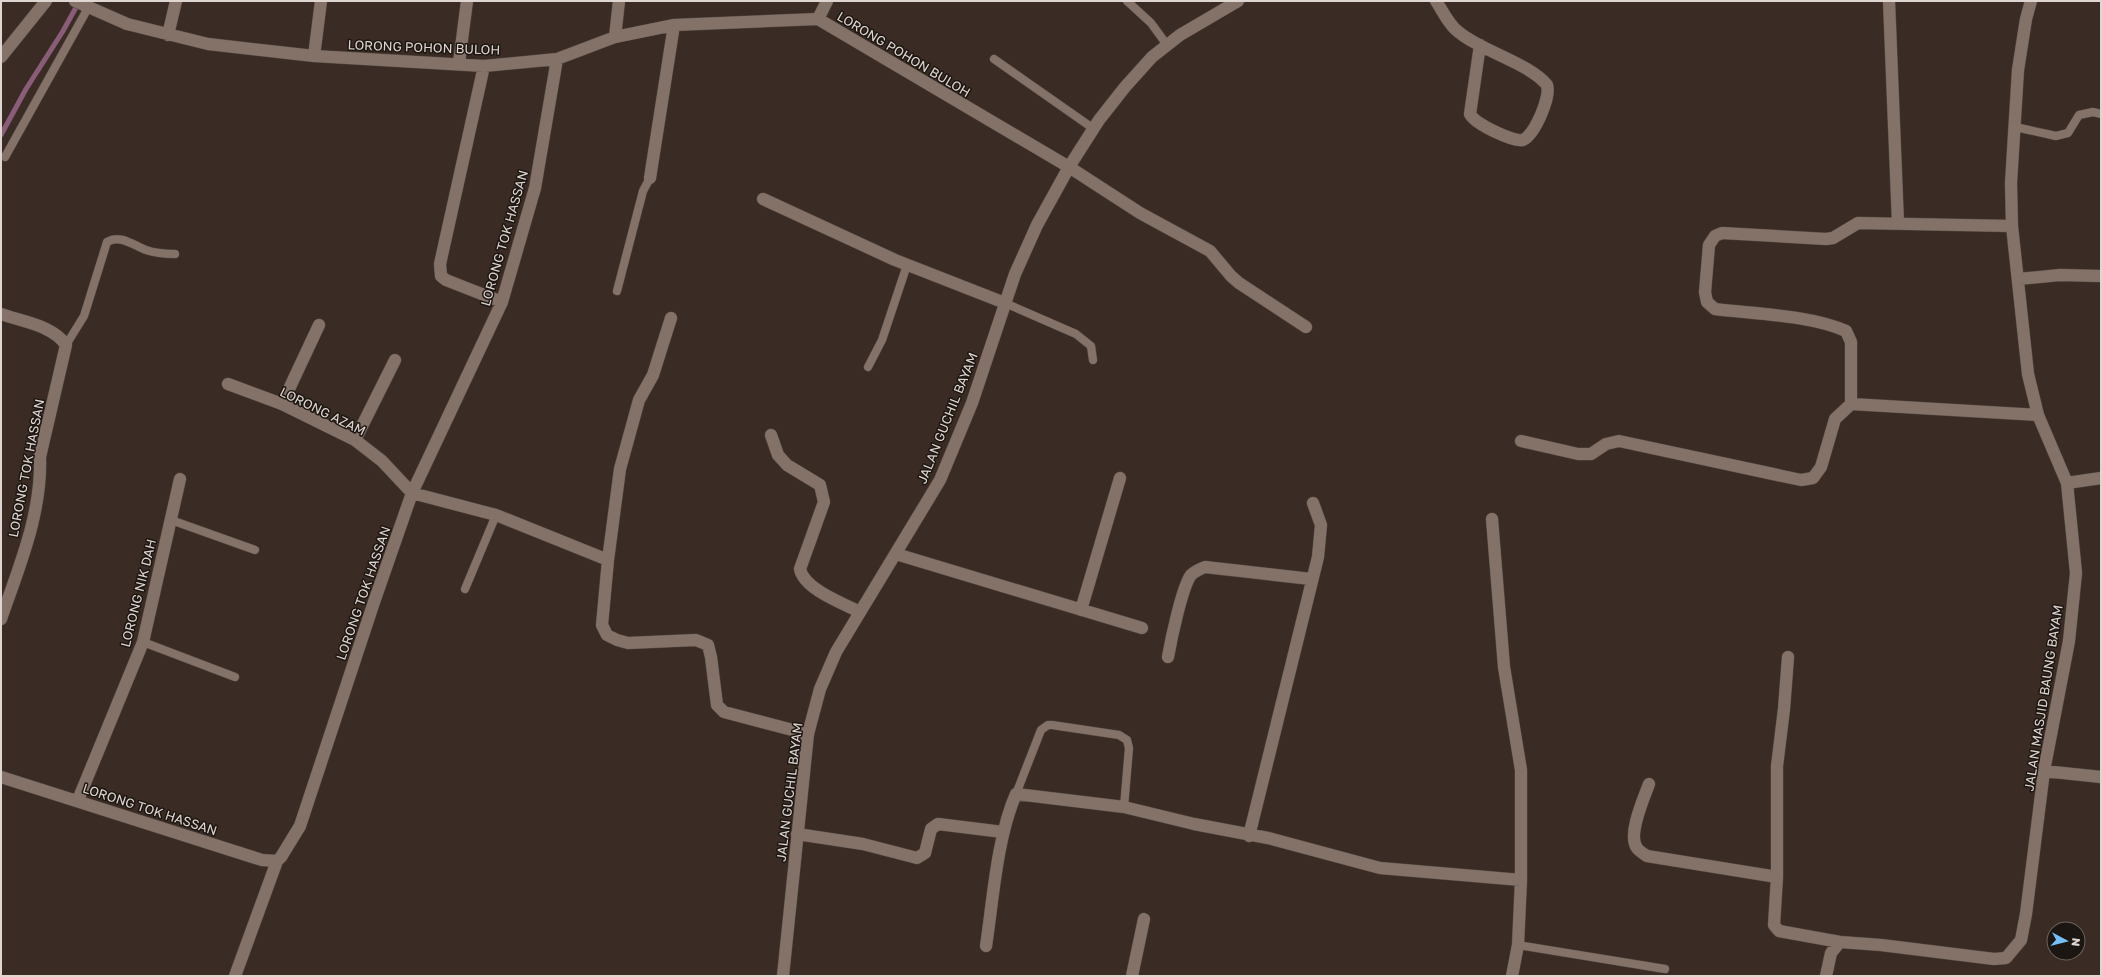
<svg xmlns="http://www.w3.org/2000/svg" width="2102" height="977" viewBox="0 0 2102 977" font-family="'Golos Text',sans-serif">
	<rect width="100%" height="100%" fill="#3a2c24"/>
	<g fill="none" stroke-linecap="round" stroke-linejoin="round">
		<path stroke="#895d77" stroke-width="5" d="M1 135 26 89 63 31 79 2"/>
		<g stroke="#564a43" stroke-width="9">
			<path id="service" d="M1127 1 1151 23 1167 45
				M994 59 1094 129
				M2015 127 2056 136 2068 133 2079 115 2093 112 2101 114
				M5 157 88 8
				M617 291 643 191 650 178
				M1005 303 1076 334 1091 346 1093 360
				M66 345 84 316 107 242C120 234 133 245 146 250 155 253 165 254 175 254
				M868 367 882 340 907 265
				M171 520 255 550
				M465 589 496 515
				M143 642 235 677
				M1016 794 1041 730 1048 725H1052L1119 735 1127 740 1129 748 1124 807
				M1518 945 1665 969"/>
		</g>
		<g stroke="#564a43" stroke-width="13">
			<path id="minor" d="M75 1 127 24 208 44 314 56 484 66 557 59 615 37 674 25 818 19 1069 167 1140 213 1210 251 1231 276 1239 283 1306 327
				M1436 1C1442 10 1447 21 1455 29 1479 51 1528 62 1547 85 1551 97 1535 134 1523 140 1513 142 1475 124 1470 114L1480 45
				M1889 1 1898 223
				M818 19 827 1
				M168 35 176 1
				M615 37 619 1
				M314 56 321 1
				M1 57 46 1
				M459 63 467 1
				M484 66 440 264 441 276 446 280 502 302
				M650 178 674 25
				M763 199 895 260 1005 303
				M2012 226 1858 223 1833 238 1826 239 1722 233 1715 236 1709 245 1705 292 1707 302 1715 309C1754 314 1811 315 1846 331L1851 342V404L2038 415
				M2018 279 2060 275 2101 276
				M1 314C23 322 52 325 66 345L40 457C42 513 19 567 1 619
				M671 318 653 375 639 400 620 469 608 560 602 625 607 635 617 640 628 643 696 640 708 645 711 657 717 705 724 712 808 734
				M228 384 282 404 355 440 382 461 412 493 496 515 608 560
				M282 404 319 325
				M771 435 778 455 787 465 820 485 824 502 800 569C804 589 842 603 860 612
				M355 440 395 360
				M1521 441 1578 454H1591L1606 444 1619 441 1801 480 1813 478 1821 467 1835 419 1851 404
				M2067 483 2101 478
				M1492 519 1504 667 1521 770V880L1518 945 1512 976
				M896 554 1142 628
				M1081 610 1120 478
				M1168 657C1171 640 1182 587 1191 575 1195 571 1200 569 1205 567L1311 579
				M1788 657 1784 709 1777 766V877L1774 925 1779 931 1840 942
				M2044 771 2101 777
				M1 777 262 860 277 861 281 857 300 826 373 605 412 493 502 302 535 188 557 59
				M1649 784C1644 798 1627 835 1637 848 1639 851 1644 854 1647 856L1777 877
				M78 800 143 642 180 479
				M797 834 863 844 917 858 925 853 931 829 938 824 1003 832
				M1249 836 1318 557 1321 525 1313 503
				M986 946C993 900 997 837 1016 794L1124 807 1194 824 1268 838 1380 868 1521 880
				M235 976 277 861
				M1132 976 1144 919
				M1826 976 1831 953 1840 942 1881 945 1994 959 2006 958 2021 940 2026 914 2044 771 2069 641 2076 573 2067 483 2038 415 2028 374 2012 226 2011 183 2018 70 2026 19 2031 1"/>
		</g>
		<g stroke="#564a43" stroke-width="13">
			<path id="secondary" d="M783 976 808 734 820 689 836 652 940 480 972 403 1015 274 1037 225 1069 167 1099 120 1125 87 1152 57 1180 35 1238 1"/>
		</g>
		<use href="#service" stroke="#847269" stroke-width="8"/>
		<use href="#minor" stroke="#847269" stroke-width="12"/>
		<use href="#secondary" stroke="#847269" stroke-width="12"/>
	</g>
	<g text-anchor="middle" stroke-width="3" stroke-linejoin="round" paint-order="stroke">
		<g font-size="13" fill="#e0d6d1" stroke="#1c1612">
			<text transform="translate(424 47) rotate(2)" y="5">LORONG POHON BULOH</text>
			<text transform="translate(904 54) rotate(31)" y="5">LORONG POHON BULOH</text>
			<text transform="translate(504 238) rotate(-74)" y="5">LORONG TOK HASSAN</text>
			<text transform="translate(323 411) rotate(26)" y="5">LORONG AZAM</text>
			<text transform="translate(947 418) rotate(-68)" y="5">JALAN GUCHIL BAYAM</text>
			<text transform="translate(26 468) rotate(-79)" y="5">LORONG TOK HASSAN</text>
			<text transform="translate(138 593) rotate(-76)" y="5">LORONG NIK DAH</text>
			<text transform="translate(363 593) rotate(-71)" y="5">LORONG TOK HASSAN</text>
			<text transform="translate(2043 698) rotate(-81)" y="5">JALAN MASJID BAUNG BAYAM</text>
			<text transform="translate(789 792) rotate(-83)" y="5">JALAN GUCHIL BAYAM</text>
			<text transform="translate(150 809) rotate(18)" y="5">LORONG TOK HASSAN</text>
		</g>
	</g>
	<rect width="2102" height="977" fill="none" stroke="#e0d6d1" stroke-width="4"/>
	<g transform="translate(2066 941) rotate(97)"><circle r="19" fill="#1c1612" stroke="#6a635e"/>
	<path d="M0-3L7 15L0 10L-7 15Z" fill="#74c0f6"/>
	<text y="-6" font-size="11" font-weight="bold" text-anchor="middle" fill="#e0d6d1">N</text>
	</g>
</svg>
